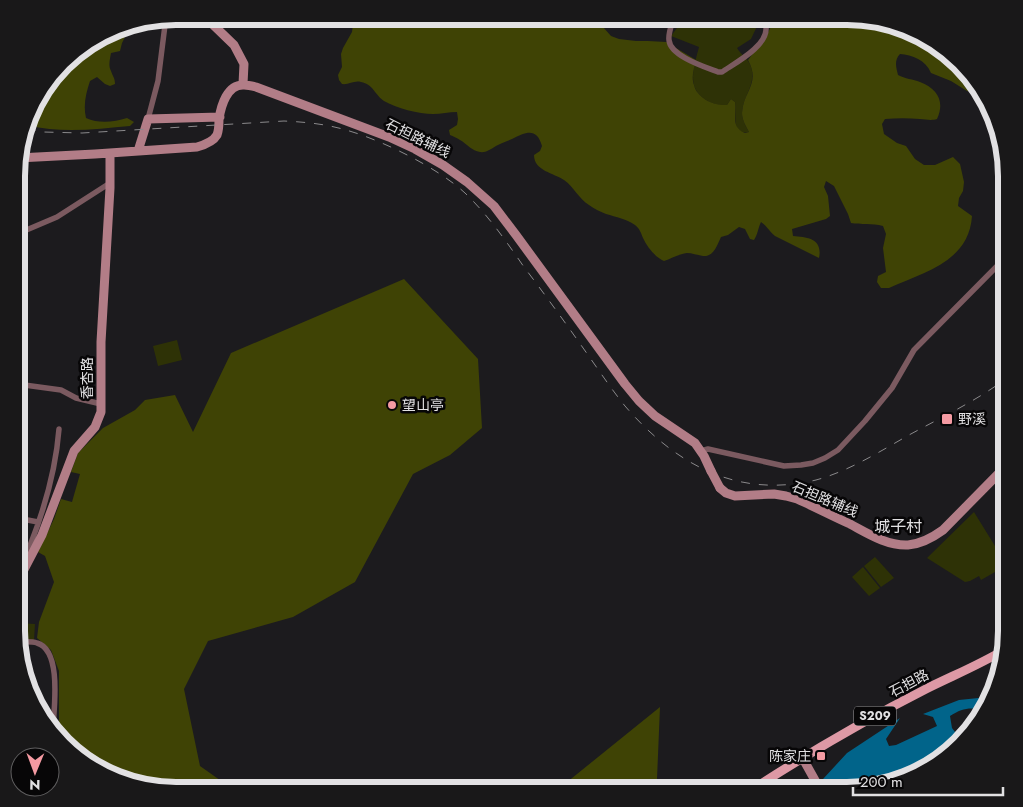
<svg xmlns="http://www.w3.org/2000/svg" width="1023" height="807" viewBox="0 0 1023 807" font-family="Jost,'Noto Sans SC',sans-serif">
	<rect width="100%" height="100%" fill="#1c1b1e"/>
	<path fill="#2e3206" d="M676 16 758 17 760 20 751 39 737 48C741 55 749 59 751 67 757 84 742 97 742 113 742 120 746 126 749 132 730 136 737 112 735 102L731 99 727 105C721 106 713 104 708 101 685 89 694 67 699 47L671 36 677 28 673 24Z
		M177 340 182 360 158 366 153 346Z
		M974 512 1003 559 998 562 1002 568 981 580 979 576 970 581 965 582 927 558Z
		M875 557 894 578 881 587 864 566Z
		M863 567 880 588 869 596 852 577Z
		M17 623 35 624 34 640 17 639Z"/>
	<path fill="#3f4305" d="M354 16H638V17C625 18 610 16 603 27L611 36 619 39 636 41H648L666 42 696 60C694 68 691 77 694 85 697 98 714 106 727 105L731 99 735 102C737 114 730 127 745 133L749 132C746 126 742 120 742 113 743 91 761 84 748 60 757 47 772 33 773 17H857L908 28 952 56 981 94 967 91 951 81 931 73C926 60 912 55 900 54 894 60 896 67 898 75 905 79 913 79 920 82 938 89 945 102 937 119 930 121 926 119 920 119 908 118 897 118 885 119L882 124 884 134 897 143 906 146 915 159 924 165H935L953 157 960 164 964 182 963 191 959 198 958 206 972 216C969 262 924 272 889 288H881L877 282 878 276 886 272 883 248 886 234 883 226C872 223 861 225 851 223L848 214 834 186 826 181 824 187 828 196 830 216 826 219 792 229 793 236C808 237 823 239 819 258L775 236C769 231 767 226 761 222 758 228 758 234 754 240L750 239 745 229 739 227 728 235 721 237C717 245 714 257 703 256 697 255 692 253 687 253 678 254 671 259 664 261 655 257 647 247 643 238 641 233 640 229 635 225 627 219 616 217 606 214 601 212 594 209 589 205 579 199 574 187 564 180 554 173 534 171 534 155L540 151 542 146C537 128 527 131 512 139 508 141 503 142 498 145 492 148 487 153 480 152 472 151 467 144 460 140 457 138 453 136 450 135L449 130 457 125 458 119 457 112C449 112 441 114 433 114 419 114 396 108 384 101 375 95 373 84 361 82 354 80 349 85 342 84L339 80 338 75 342 67 341 54 343 48 352 32Z
		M118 32 127 33 122 43 120 51 111 53C110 59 108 66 111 71 113 77 115 78 115 84L110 86 105 84 97 77 90 81C86 93 83 105 86 118 99 124 114 122 127 118L134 122 130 126C97 129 61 134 28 125L38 97 71 56 108 34Z
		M404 279 478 359 482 428 450 455 413 474 355 582 293 617 208 641 184 689 200 766 234 790H166L115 779 76 754 64 741 59 723V671L51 650 37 638 39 622 54 582 45 556 38 552 54 519 61 499 72 502 80 474 71 472 78 453 103 428 135 410 145 400 175 395 193 432 231 353Z
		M660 707 657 779 652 791H556Z"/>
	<path fill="#01648a" d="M992 695 984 710C970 707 962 708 950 716L952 728 961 740 908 778 847 791H812L847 753 900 718 886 739 889 746 896 745 937 726 933 717 923 714 959 700 988 697Z"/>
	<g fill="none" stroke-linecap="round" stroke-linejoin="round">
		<path stroke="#7b5a60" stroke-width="5.5" d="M674 16C672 24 668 33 669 40 670 56 705 67 718 72H722C735 63 768 46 766 27 766 23 763 20 761 17
			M148 119 158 81 165 25 180 16
			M17 234 57 217 110 183
			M17 384 61 390 76 398 101 404
			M701 451 708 449 784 466 801 465 813 463 825 458 838 450 865 421 892 388 914 350 1007 256
			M17 518 38 522
			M17 571C21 562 27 553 31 543 45 507 56 467 59 429
			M17 642C23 642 31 641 37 643 62 650 54 708 53 728
			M22 661V642"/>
		<path stroke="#b27d87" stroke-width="9" d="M204 16 234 45 244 64 243 84
			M138 151 148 119 220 117
			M18 158 95 154 197 147C204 145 213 142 217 135 219 130 219 124 219 119 221 106 227 84 244 85 248 85 252 86 256 87L389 137 415 149 443 165 467 182 494 206 516 235 625 384 639 401 655 416 695 443 704 456 711 471
			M720 488 726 493 735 496 774 494 786 496 797 499C815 507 832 516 850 524 867 533 887 546 908 545 921 544 932 538 943 530L1007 465
			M17 583 42 535 74 451 95 427 101 412V342L110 188V153
			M802 757 821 791"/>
		<path stroke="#dd99a5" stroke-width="9" d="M750 791C807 754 865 720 926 689 952 676 979 665 1004 650"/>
		<path stroke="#8a898b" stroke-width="1" stroke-dasharray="9 9" stroke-linecap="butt" d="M27 128 43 132 82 133 284 121C305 122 326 124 346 130 382 140 438 168 465 193 488 215 506 241 524 267 546 296 567 325 588 355 600 372 612 390 625 406 675 464 737 499 816 480 849 471 879 452 909 435 942 417 976 401 1007 378"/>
		<path stroke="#b27d87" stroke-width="9" d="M711 471 720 488"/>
	</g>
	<g fill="#f49aa2" stroke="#070607" stroke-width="2">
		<circle cx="392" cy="405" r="5"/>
		<rect x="941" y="413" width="12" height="12" rx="2.5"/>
		<rect x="816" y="751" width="10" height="10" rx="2.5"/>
	</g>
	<g text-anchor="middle" stroke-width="5" stroke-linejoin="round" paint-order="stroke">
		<rect fill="#070607" stroke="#a09fa1" stroke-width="1" x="854" y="706.5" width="42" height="19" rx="4"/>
		<g font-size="12" font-weight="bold" fill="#e2e1e3">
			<text x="875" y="720">S209</text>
		</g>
		<g font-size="14" fill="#e2e1e3" stroke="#070607">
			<text transform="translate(418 138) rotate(26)" y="5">石担路辅线</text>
			<text transform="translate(87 378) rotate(-90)" y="5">香杏路</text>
			<text transform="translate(825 499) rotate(23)" y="5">石担路辅线</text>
			<text transform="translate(909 683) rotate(-28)" y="5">石担路</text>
		</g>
		<g font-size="14" fill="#e2e1e3" stroke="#070607" text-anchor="start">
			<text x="402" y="410">望山亭</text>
			<text x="958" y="424">野溪</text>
			<text x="811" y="761" text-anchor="end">陈家庄</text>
		</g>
		<g font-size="16" fill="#e2e1e3" stroke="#070607">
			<text x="898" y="532">城子村</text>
		</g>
	</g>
	<path d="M0 0H1023V807H0ZM176 25H847A151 151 0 0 1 998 176V631A151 151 0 0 1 847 782H176A151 151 0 0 1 25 631V176A151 151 0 0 1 176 25Z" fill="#191819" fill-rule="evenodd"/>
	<path fill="none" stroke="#e2e1e3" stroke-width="6" d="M176 25H847A151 151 0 0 1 998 176V631A151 151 0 0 1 847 782H176A151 151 0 0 1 25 631V176A151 151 0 0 1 176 25Z"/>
	<g transform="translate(35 772) rotate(181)"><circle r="24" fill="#070607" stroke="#5f5e5f"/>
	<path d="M0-4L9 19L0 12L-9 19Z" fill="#f49aa2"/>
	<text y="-8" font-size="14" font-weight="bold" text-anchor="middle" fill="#e2e1e3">N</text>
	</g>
	<path d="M853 787v8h150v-8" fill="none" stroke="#e2e1e3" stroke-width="2.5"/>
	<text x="860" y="787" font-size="15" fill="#e2e1e3" stroke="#070607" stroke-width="4" paint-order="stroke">200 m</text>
</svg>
